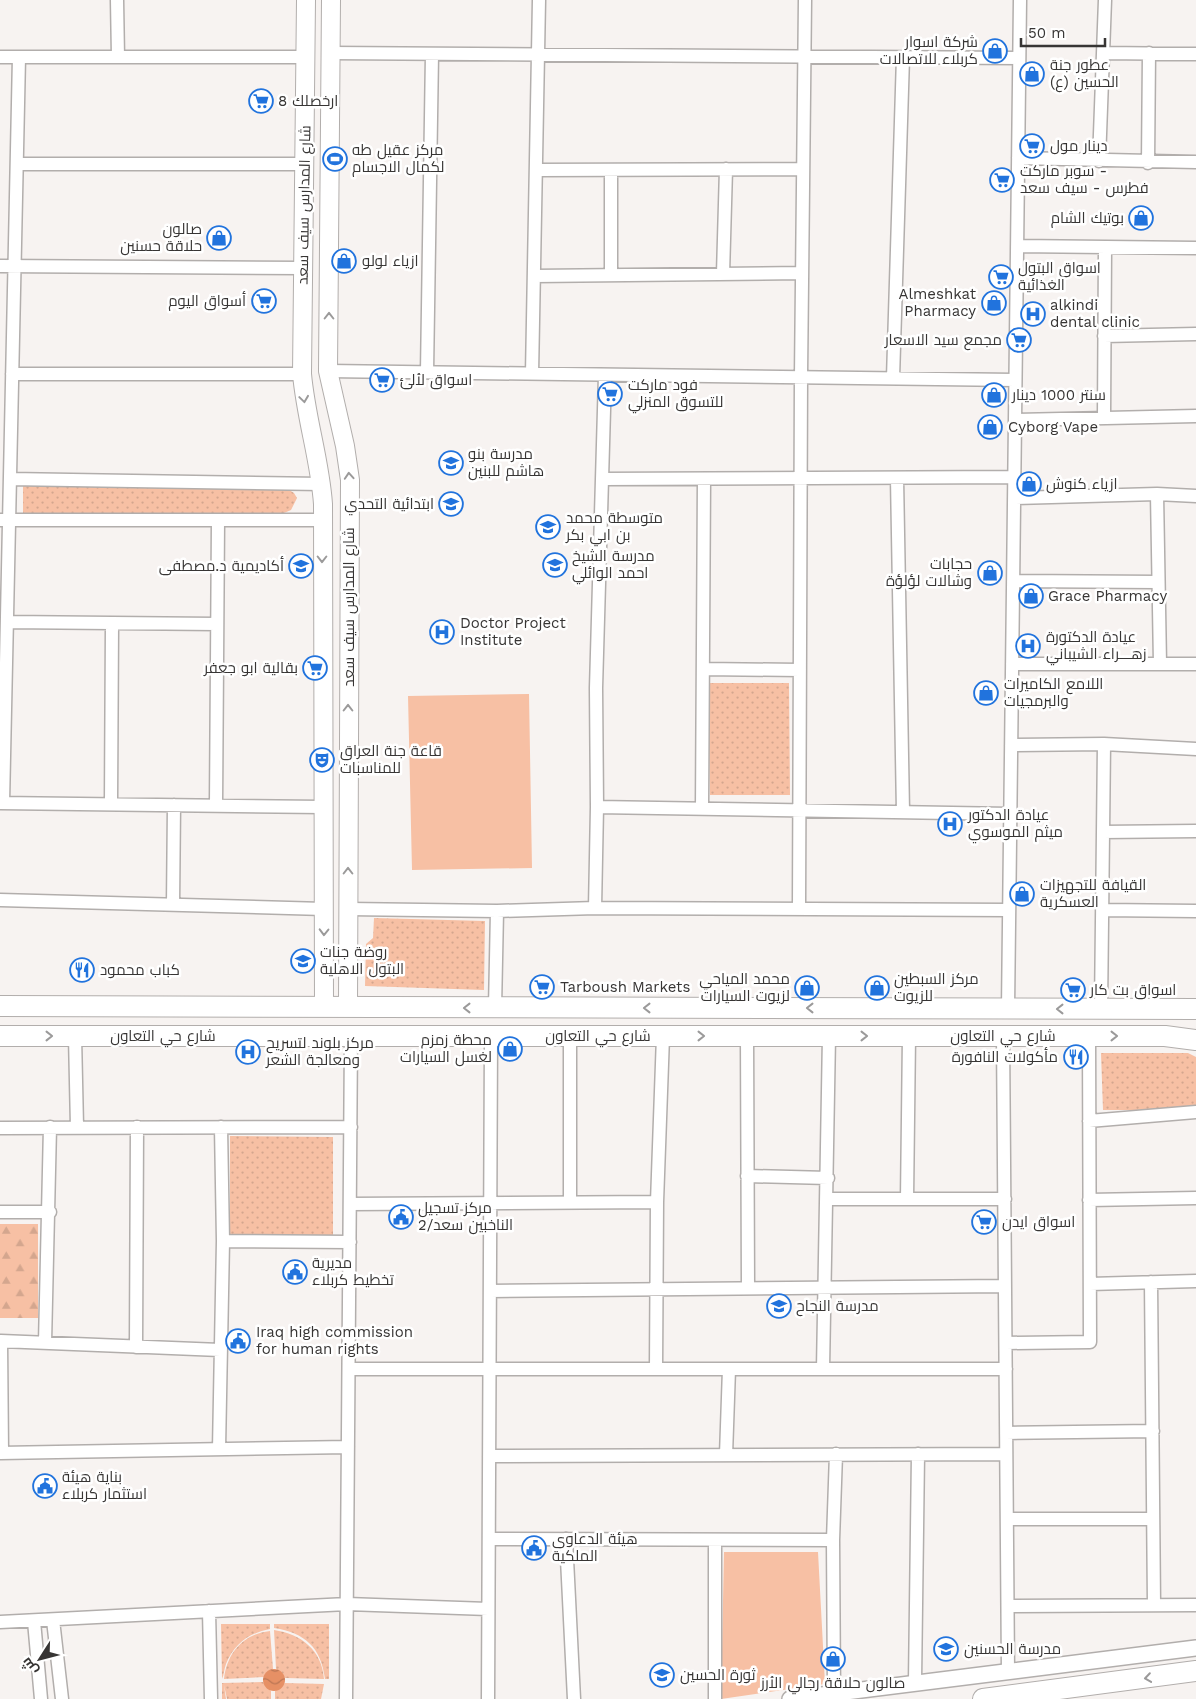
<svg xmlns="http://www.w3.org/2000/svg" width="1196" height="1699" viewBox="0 0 1196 1699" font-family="'Work Sans',Cairo,sans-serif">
	<defs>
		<pattern id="grass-dots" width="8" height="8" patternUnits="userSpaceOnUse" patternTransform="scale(1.25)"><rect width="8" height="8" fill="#f7c0a4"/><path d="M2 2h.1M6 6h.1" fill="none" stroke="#d4a68e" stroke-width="1.8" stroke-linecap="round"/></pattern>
		<pattern id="forest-firs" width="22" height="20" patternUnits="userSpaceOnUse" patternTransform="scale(1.25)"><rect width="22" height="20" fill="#f7c0a4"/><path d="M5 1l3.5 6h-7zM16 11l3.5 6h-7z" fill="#d4a68e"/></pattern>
		<pattern id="water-waves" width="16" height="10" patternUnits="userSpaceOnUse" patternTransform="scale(1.25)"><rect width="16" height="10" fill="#e69065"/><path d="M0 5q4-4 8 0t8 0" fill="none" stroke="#bb7654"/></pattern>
	</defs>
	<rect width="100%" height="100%" fill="#f7f3f1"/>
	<path fill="url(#grass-dots)" d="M278 483 294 493 297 498 291 510 284 513H23V485Z
		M708 683H789L790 795H710Z
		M374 918 485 921 484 990 365 986 366 944 373 938Z
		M1101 1053H1188L1196 1057V1107L1192 1110H1103Z
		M230 1136 333 1137V1237L230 1236Z
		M221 1624H270V1629C249 1633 234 1644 226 1664 224 1669 224 1675 222 1679Z
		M274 1624H329V1679H325C321 1647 305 1633 274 1628Z
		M274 1630C301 1634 322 1650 324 1679L285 1678 276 1669Z
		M270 1631 273 1669 264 1677 224 1679C227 1653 243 1634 270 1631Z
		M263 1682 271 1691V1699H227L224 1685 226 1699H222V1683Z
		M285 1683 324 1684 321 1699H275V1691Z"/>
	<path fill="url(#forest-firs)" d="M0 1224H38V1318H0Z"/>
	<path fill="#f7c0a4" d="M529 694 532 868 412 870 408 696Z
		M724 1552H818L825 1684 721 1699Z"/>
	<path fill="url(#water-waves)" d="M263 1680a11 11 0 1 1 22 0a11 11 0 1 1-22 0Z"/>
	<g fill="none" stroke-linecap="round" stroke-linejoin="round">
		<g stroke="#b2aeac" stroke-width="15">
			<path id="minor" d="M117 0 118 57
				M330 53 1019 58
				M1103 53 1196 54
				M0 57H305
				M1018 158 1196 162
				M1099 161 1105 0
				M1148 163 1149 53
				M17 164H304
				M537 170 803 169
				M611 170V275
				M1017 246 1196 248
				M0 266 303 268
				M723 274 726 169
				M535 276 802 273
				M1104 336 1196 334
				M328 371 1015 380
				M427 372 432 54
				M12 374H302
				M532 374 539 0
				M893 378 903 57
				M1104 418 1105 248
				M1015 420 1196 416
				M897 478 903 812
				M10 479 322 484
				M603 479 1014 477
				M1157 494 1160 664
				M1014 498 1157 494 1196 496
				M0 520H322
				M1013 581 1158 582
				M7 622 217 624
				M1012 664H1196
				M703 669 800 670
				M1011 745 1104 744 1196 749
				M0 803 323 807
				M3 803 19 57
				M111 803 112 624
				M216 805 218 520
				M597 807 1010 814
				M702 808 704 479
				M1103 832 1196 831
				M0 900 324 909
				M173 905 174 805
				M595 908 597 807 596 688 605 375
				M348 909 497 911
				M799 909 801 376 805 0
				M1102 910 1196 911
				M495 1008 497 911 595 908 1009 910
				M1008 1009 1020 0
				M1101 1009 1104 744
				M75 1036 77 1127
				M747 1036 748 1288
				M1003 1036 1008 1672
				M1089 1121 1196 1112
				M0 1128 351 1127
				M747 1176 828 1178
				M827 1199H1005
				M907 1199 909 1036
				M1089 1200 1196 1198
				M570 1202V1036
				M350 1204 657 1202
				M0 1212H50
				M223 1241 350 1242
				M1151 1282 1154 1605
				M1090 1284 1196 1281
				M490 1291 1005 1286
				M45 1343 50 1127
				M1006 1343 1090 1342 1089 1036
				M136 1347 137 1127
				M349 1369H1006
				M656 1369 657 1202 663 1036
				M823 1369 829 1036
				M1006 1433 1153 1431
				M219 1449 223 1241 221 1127
				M0 1453 348 1447
				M2 1453 1 1341 220 1350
				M726 1455 729 1369
				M489 1456 1006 1454
				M1007 1519H1153
				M489 1539 833 1540
				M566 1539 574 1699
				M715 1540V1699
				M1008 1606 1196 1605
				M209 1611 211 1699
				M53 1620 62 1699
				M34 1621 41 1699
				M0 1622 347 1604 488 1609
				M915 1682 918 1454
				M834 1693 833 1540 836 1454
				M346 1699 351 1036
				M488 1699 491 1037"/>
		</g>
		<g stroke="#b2aeac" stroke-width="18">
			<path id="tertiary" d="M790 1699 1196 1648"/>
		</g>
		<g stroke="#b2aeac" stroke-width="20">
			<path id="secondary" d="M306 0 302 374C306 419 320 460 323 504L324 1007
				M331 0 328 371 345 446 350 480 348 1007"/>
		</g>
		<g stroke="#b2aeac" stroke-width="22">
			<path id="primary" d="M0 1006 1196 1009
				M0 1036H1165L1196 1040
				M983 1699 1196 1671"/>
		</g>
		<use href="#minor" stroke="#fff" stroke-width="12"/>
		<use href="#tertiary" stroke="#fff" stroke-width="15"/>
		<use href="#secondary" stroke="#fff" stroke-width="18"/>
		<use href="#primary" stroke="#fff" stroke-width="20"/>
	</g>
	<defs><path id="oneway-chevron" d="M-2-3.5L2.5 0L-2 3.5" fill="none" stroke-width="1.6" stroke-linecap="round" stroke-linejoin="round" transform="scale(1.25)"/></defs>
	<g stroke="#9b9a9a">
		<use href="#oneway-chevron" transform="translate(329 316) rotate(-90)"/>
		<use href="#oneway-chevron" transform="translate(304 399) rotate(82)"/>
		<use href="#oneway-chevron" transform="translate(349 476) rotate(-94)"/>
		<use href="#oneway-chevron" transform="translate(322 559) rotate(90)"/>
		<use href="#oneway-chevron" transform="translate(348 708) rotate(-90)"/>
		<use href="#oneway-chevron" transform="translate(348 871) rotate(-90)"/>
		<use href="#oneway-chevron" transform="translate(324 932) rotate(91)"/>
		<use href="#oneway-chevron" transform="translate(467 1008) rotate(-180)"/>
		<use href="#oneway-chevron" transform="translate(647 1008) rotate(-180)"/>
		<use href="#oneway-chevron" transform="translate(810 1008) rotate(-180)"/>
		<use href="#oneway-chevron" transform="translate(1060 1009) rotate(-180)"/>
		<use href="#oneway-chevron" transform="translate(49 1036)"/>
		<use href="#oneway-chevron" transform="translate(701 1036)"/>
		<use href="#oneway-chevron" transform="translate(864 1036)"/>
		<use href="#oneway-chevron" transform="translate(1114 1036)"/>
		<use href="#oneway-chevron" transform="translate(1148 1678) rotate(172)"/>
	</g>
	<defs>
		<g id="shop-ring" transform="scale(1.25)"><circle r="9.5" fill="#fff" stroke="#2173dd" stroke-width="1.5"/><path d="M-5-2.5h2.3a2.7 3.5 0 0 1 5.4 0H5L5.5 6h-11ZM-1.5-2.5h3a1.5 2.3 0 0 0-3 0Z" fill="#2173dd"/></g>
		<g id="supermarket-ring" transform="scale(1.25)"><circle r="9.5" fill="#fff" stroke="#2173dd" stroke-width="1.5"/><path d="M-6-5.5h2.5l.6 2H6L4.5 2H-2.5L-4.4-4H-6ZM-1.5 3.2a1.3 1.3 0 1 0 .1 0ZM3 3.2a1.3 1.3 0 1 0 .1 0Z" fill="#2173dd"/></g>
		<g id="stadium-ring" transform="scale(1.25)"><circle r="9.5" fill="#fff" stroke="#2173dd" stroke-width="1.5"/><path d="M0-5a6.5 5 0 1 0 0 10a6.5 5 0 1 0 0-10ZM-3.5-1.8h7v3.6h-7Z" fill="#2173dd"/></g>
		<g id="hospital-ring" transform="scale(1.25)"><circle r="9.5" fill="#fff" stroke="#2173dd" stroke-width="1.5"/><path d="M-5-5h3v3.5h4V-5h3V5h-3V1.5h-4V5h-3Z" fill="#2173dd"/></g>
		<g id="school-ring" transform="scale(1.25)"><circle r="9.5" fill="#fff" stroke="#2173dd" stroke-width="1.5"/><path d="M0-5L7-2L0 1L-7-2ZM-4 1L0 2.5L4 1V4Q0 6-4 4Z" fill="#2173dd"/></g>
		<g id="theatre-ring" transform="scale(1.25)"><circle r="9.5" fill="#fff" stroke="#2173dd" stroke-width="1.5"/><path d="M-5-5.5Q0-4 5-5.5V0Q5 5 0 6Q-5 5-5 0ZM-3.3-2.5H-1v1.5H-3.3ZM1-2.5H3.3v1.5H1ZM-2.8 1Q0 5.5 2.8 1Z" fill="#2173dd"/></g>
		<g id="restaurant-ring" transform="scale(1.25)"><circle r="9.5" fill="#fff" stroke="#2173dd" stroke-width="1.5"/><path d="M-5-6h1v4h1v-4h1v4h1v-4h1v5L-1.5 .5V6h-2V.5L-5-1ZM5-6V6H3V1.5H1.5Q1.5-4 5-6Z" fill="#2173dd"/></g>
		<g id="civic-ring" transform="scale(1.25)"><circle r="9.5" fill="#fff" stroke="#2173dd" stroke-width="1.5"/><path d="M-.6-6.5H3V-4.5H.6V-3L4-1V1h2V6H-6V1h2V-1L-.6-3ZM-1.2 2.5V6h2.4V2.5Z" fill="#2173dd"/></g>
	</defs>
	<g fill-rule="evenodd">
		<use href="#shop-ring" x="995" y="51"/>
		<use href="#shop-ring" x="1032" y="74"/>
		<use href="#supermarket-ring" x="261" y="101"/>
		<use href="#supermarket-ring" x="1032" y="146"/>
		<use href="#stadium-ring" x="335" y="159"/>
		<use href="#supermarket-ring" x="1002" y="180"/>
		<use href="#shop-ring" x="1141" y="218"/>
		<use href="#shop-ring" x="219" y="238"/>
		<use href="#shop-ring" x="344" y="261"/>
		<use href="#supermarket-ring" x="1001" y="277"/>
		<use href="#supermarket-ring" x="264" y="301"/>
		<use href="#shop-ring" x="994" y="303"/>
		<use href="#hospital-ring" x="1033" y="314"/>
		<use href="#supermarket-ring" x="1019" y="340"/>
		<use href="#supermarket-ring" x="382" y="380"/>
		<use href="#supermarket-ring" x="610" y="394"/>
		<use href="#shop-ring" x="994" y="395"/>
		<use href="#shop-ring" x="990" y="427"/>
		<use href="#school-ring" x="451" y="463"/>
		<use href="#shop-ring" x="1029" y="484"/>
		<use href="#school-ring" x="451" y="504"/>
		<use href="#school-ring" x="548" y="527"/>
		<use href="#school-ring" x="555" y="565"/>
		<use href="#school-ring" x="301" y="566"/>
		<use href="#shop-ring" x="990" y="573"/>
		<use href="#shop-ring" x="1031" y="596"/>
		<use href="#hospital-ring" x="442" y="632"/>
		<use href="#hospital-ring" x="1028" y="646"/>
		<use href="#supermarket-ring" x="315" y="668"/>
		<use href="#shop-ring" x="986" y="693"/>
		<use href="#theatre-ring" x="322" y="760"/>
		<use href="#hospital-ring" x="950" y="824"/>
		<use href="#shop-ring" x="1022" y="894"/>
		<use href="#school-ring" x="303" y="961"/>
		<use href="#restaurant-ring" x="82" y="970"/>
		<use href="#supermarket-ring" x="542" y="987"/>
		<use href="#shop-ring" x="807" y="988"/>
		<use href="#shop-ring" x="877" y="988"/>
		<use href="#supermarket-ring" x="1073" y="990"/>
		<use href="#shop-ring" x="510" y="1049"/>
		<use href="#hospital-ring" x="248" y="1052"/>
		<use href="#restaurant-ring" x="1076" y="1057"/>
		<use href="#civic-ring" x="401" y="1217"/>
		<use href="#supermarket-ring" x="984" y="1222"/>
		<use href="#civic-ring" x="295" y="1272"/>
		<use href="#school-ring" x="779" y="1306"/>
		<use href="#civic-ring" x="238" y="1341"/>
		<use href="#civic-ring" x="45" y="1486"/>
		<use href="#civic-ring" x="534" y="1548"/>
		<use href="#school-ring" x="946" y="1649"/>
		<use href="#shop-ring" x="833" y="1659"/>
		<use href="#school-ring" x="662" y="1675"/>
	</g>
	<g text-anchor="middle" stroke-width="5" stroke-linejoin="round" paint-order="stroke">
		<g font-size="15" fill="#373534" stroke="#fff" text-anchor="start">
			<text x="978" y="47" text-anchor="end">شركة اسوار<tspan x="978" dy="17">كربلاء للاتصالات</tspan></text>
			<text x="1050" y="70">عطور جنة<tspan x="1050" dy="17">الحسين (ع)</tspan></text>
			<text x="278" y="106">ارخصلك 8</text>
			<text x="1050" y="151">دينار مول</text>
			<text x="352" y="155">مركز عقيل طه<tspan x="352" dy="17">لكمال الاجسام</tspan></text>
			<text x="1020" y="176">سوبر ماركت -<tspan x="1020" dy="17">فطرس - سيف سعد</tspan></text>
			<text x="1124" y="223" text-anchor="end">بوتيك الشام</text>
			<text x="202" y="234" text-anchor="end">صالون<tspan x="202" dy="17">حلاقة حسنين</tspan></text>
			<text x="362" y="266">ازياء لولو</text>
			<text x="1018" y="273">اسواق البتول<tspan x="1018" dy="17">الغذائية</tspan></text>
			<text x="976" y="299" text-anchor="end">Almeshkat<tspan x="976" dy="17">Pharmacy</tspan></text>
			<text x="246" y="306" text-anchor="end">أسواق اليوم</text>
			<text x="1050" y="310">alkindi<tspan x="1050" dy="17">dental clinic</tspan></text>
			<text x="1002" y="345" text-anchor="end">مجمع سيد الاسعار</text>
			<text x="400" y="385">اسواق لألئ</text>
			<text x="628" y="390">فود ماركت<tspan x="628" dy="17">للتسوق المنزلي</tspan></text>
			<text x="1012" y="400">سنتر 1000 دينار</text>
			<text x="1008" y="432">Cyborg Vape</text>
			<text x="468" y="459">مدرسة بنو<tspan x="468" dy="17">هاشم للبنين</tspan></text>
			<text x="1046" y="489">ازياء كنوش</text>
			<text x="434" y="509" text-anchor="end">ابتدائية التحدي</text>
			<text x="566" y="523">متوسطة محمد<tspan x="566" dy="17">بن ابي بكر</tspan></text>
			<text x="572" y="561">مدرسة الشيخ<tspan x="572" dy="17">احمد الوائلي</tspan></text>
			<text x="972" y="569" text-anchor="end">حجابات<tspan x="972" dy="17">وشالات لؤلؤة</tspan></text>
			<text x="284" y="571" text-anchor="end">أكاديمية د.مصطفى</text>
			<text x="1048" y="601">Grace Pharmacy</text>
			<text x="460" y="628">Doctor Project<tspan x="460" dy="17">Institute</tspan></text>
			<text x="1046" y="642">عيادة الدكتورة<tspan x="1046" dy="17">زهـــراء الشيباني</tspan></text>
			<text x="298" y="673" text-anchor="end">بقالية ابو جعفر</text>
			<text x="1004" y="689">اللامع الكاميرات<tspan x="1004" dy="17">والبرمجيات</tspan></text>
			<text x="340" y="756">قاعة جنة العراق<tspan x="340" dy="17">للمناسبات</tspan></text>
			<text x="968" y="820">عيادة الدكتور<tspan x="968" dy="17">ميثم الموسوي</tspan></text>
			<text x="1040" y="890">القيافة للتجهيزات<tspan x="1040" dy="17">العسكرية</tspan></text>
			<text x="320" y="957">روضة جنات<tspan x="320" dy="17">البتول الاهلية</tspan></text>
			<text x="100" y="975">كباب محمود</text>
			<text x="790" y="984" text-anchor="end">محمد المياحي<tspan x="790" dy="17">لزيوت السيارات</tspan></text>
			<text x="894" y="984">مركز السبطين<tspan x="894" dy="17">للزيوت</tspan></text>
			<text x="560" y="992">Tarboush Markets</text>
			<text x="1090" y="995">اسواق بت كار</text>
			<text x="492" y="1045" text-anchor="end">محطة زمزم<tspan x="492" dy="17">لغسل السيارات</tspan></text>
			<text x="266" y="1048">مركز بلوند لتسريح<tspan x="266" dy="17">ومعالجة الشعر</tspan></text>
			<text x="1058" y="1062" text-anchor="end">مأكولات النافورة</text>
			<text x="418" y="1213">مركز تسجيل<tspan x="418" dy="17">الناخبين سعد/2</tspan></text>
			<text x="1002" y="1227">اسواق ايدن</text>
			<text x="312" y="1268">مديرية<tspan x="312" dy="17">تخطيط كربلاء</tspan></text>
			<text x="796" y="1311">مدرسة النجاح</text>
			<text x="256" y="1337">Iraq high commission<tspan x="256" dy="17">for human rights</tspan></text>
			<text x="62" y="1482">بناية هيئة<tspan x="62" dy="17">استثمار كربلاء</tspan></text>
			<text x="552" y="1544">هيئة الدعاوى<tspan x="552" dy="17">الملكية</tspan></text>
			<text x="964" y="1654">مدرسة الحسنين</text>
			<text x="680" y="1680">ثورة الحسين</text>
			<text x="833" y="1688" text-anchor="middle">صالون حلاقة رجالي الأرز</text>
		</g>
		<g font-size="15" fill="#373534" stroke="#fff">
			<text transform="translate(304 205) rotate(-89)" y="5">شارع المدارس سيف سعد</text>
			<text transform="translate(349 607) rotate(-90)" y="5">شارع المدارس سيف سعد</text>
			<text x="163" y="1041">شارع حي التعاون</text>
			<text x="598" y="1041">شارع حي التعاون</text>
			<text x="1003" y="1041">شارع حي التعاون</text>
		</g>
	</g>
	<g transform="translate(40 1659) rotate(234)" stroke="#ffffff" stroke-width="4" paint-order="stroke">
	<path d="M0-4L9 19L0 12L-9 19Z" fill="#373534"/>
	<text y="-8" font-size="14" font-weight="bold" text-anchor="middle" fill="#373534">ش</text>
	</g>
	<path d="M1021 38v8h84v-8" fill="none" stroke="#373534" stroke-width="2.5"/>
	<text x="1028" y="38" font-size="15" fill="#373534" stroke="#ffffff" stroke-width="4" paint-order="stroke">50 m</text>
</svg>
